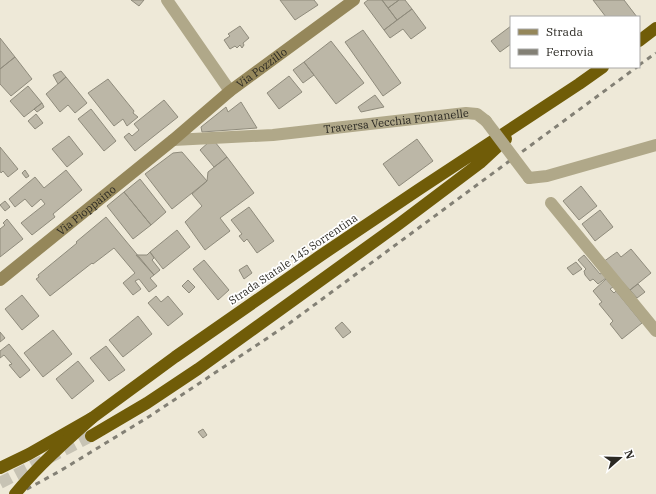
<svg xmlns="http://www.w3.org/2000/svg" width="656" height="494" viewBox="0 0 656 494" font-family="'IBM Plex Serif',serif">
	<rect width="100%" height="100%" fill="#eee9d8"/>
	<path fill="#bcb7a7" stroke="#8f8b7c" d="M131 0H144L139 6Z
		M280 0H314L318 5 295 20Z
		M368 0H382L397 20 384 30 364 3Z
		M382 0H399L388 8Z
		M399 0H405L412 9 397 20 388 8Z
		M593 0H624L637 17H606Z
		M412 9 426 28 411 39 403 29 390 38 384 30Z
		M240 26 249 38 243 43 244 45 242 48 240 45 237 48 235 46 230 49 224 40 230 36 228 34Z
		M511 26V44L500 52 491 41Z
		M363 30 401 83 383 96 345 42Z
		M0 38 15 57 0 69Z
		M331 41 364 83 336 104 304 62Z
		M15 57 32 79 11 96 0 84V69Z
		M304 62 314 75 303 83 293 70Z
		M61 71 66 77 58 84 53 75Z
		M289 76 302 92 279 109 267 93Z
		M66 77 87 103 75 113 68 105 60 112 46 94Z
		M108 79 134 111 133 113 138 117 127 126 123 119 114 126 88 93Z
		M28 86 42 103 24 117 10 101Z
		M375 95 384 107 361 112 358 107Z
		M164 100 178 117 135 151 124 137 129 133 132 136 139 130 134 124Z
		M241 102 257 128 202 132 201 127 226 107 228 112Z
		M42 103 44 107 37 112 34 109Z
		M91 109 116 141 104 151 78 119Z
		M36 114 43 123 35 129 28 121Z
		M69 136 83 154 67 167 52 149Z
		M417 139 433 161 399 186 383 164Z
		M209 142H215L227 157 214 167 200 150Z
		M0 147 18 169 8 177 3 171 1 173 0 171Z
		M182 152 207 181 172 209 145 174 173 153Z
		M227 157 254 193 220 218 230 231 205 250 185 222 202 206 192 194 207 181 208 172Z
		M25 170 29 176 26 178 22 173Z
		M66 170 82 190 53 214 55 217 32 235 21 223 45 204 41 199 32 207 25 199 15 207 9 199 35 177 44 188Z
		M140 179 166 212 151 225 124 192Z
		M581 186 597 206 579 220 563 201Z
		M124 192 151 225 133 239 107 206Z
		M5 201 10 207 5 211 0 205Z
		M249 207 274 241 257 253 247 239 244 242 239 236 242 234 231 220Z
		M600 210 613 227 595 241 582 224Z
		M106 217 154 275 150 278 157 286 149 292 139 279 135 281 141 289 133 295 123 283 135 273 114 248 93 264 92 263 50 296 36 279 39 277 38 275 77 243 76 242Z
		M7 219 23 239 0 257V229L5 225 3 223Z
		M177 230 190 247 163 269 150 252Z
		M631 249 651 273 630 290 603 262 617 252 621 257Z
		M150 252 154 258 152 260 160 270 154 275 136 255H147Z
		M584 255 600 274 602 273 606 278 598 284 593 279 590 281 585 275 584 271 586 269 578 260Z
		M204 260 229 290 218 300 193 269Z
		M576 262 582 269 573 275 567 268Z
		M247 265 252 273 244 279 239 270Z
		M606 279 613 287 610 289 614 293 616 291 642 323 622 339 610 324 613 321 599 304 602 302 593 291Z
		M188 280 195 287 189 293 182 286Z
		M638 284 645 292 637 298 630 290Z
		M22 295 39 316 22 330 5 309Z
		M156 296 161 302 168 296 183 314 168 326 148 303Z
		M138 316 152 334 123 357 109 340Z
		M342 322 351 332 343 338 335 328Z
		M53 330 72 354 43 377 24 353Z
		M0 332 5 338 0 342Z
		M9 344 30 370 20 378 9 365 12 364 4 355 0 358V351Z
		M106 346 125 370 109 381 90 358Z
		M78 361 94 381 72 399 56 379Z
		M203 429 207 435 203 438 198 432Z"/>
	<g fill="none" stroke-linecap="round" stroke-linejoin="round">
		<path stroke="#c7c3b4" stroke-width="12" stroke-dasharray="12 6" stroke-linecap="butt" d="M0 483 91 436"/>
		<g stroke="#b0a889" stroke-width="12">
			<path d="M167 0 230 91"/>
			<path id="s1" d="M173 140 273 135 466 113 477 114 486 121"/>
			<path d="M529 178 547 176 656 145"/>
			<path d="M551 203 656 331"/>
		</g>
		<path stroke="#95875a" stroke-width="12" id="s2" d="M0 280 173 140 230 91 354 0"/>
		<path stroke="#705c08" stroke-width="12" d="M639 41 656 28
			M91 436 147 403 198 369 399 224 480 163 506 139
			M0 468 29 454 92 418 175 357 320 256 418 190 579 84 603 67"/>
		<path stroke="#838075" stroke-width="3" stroke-dasharray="5 5" stroke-linecap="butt" d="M639 65 656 53
			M18 494 60 471 150 416 287 325 637 67"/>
		<path stroke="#b0a889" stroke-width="12" d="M486 121 529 178"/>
		<path stroke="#705c08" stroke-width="12" d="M15 494C38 466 65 442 92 418"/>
	</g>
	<g text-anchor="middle" stroke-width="3.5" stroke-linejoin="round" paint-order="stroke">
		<g font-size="11" fill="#2b2923" stroke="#fff">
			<text dy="4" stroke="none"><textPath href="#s2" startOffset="337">Via Pozzillo</textPath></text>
			<text dy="4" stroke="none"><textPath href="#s1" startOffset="224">Traversa Vecchia Fontanelle</textPath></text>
			<text dy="4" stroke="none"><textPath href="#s2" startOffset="111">Via Pioppaino</textPath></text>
			<text transform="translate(293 259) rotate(-34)" y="4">Strada Statale 145 Sorrentina</text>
		</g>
	</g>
	<rect x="510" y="16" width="130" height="52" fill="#ffffff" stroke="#aaa9a7"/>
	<rect x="518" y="29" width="20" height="6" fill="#95875a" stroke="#aaa9a7"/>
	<text x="546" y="36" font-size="12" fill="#2b2923">Strada</text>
	<rect x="518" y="49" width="20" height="6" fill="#838075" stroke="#aaa9a7"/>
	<text x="546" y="56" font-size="12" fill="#2b2923">Ferrovia</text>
	<g transform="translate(620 458) rotate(70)" stroke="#ffffff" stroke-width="3" paint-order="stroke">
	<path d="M0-3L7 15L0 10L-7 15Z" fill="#2b2923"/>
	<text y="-6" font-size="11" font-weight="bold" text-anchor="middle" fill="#2b2923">N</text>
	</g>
</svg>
